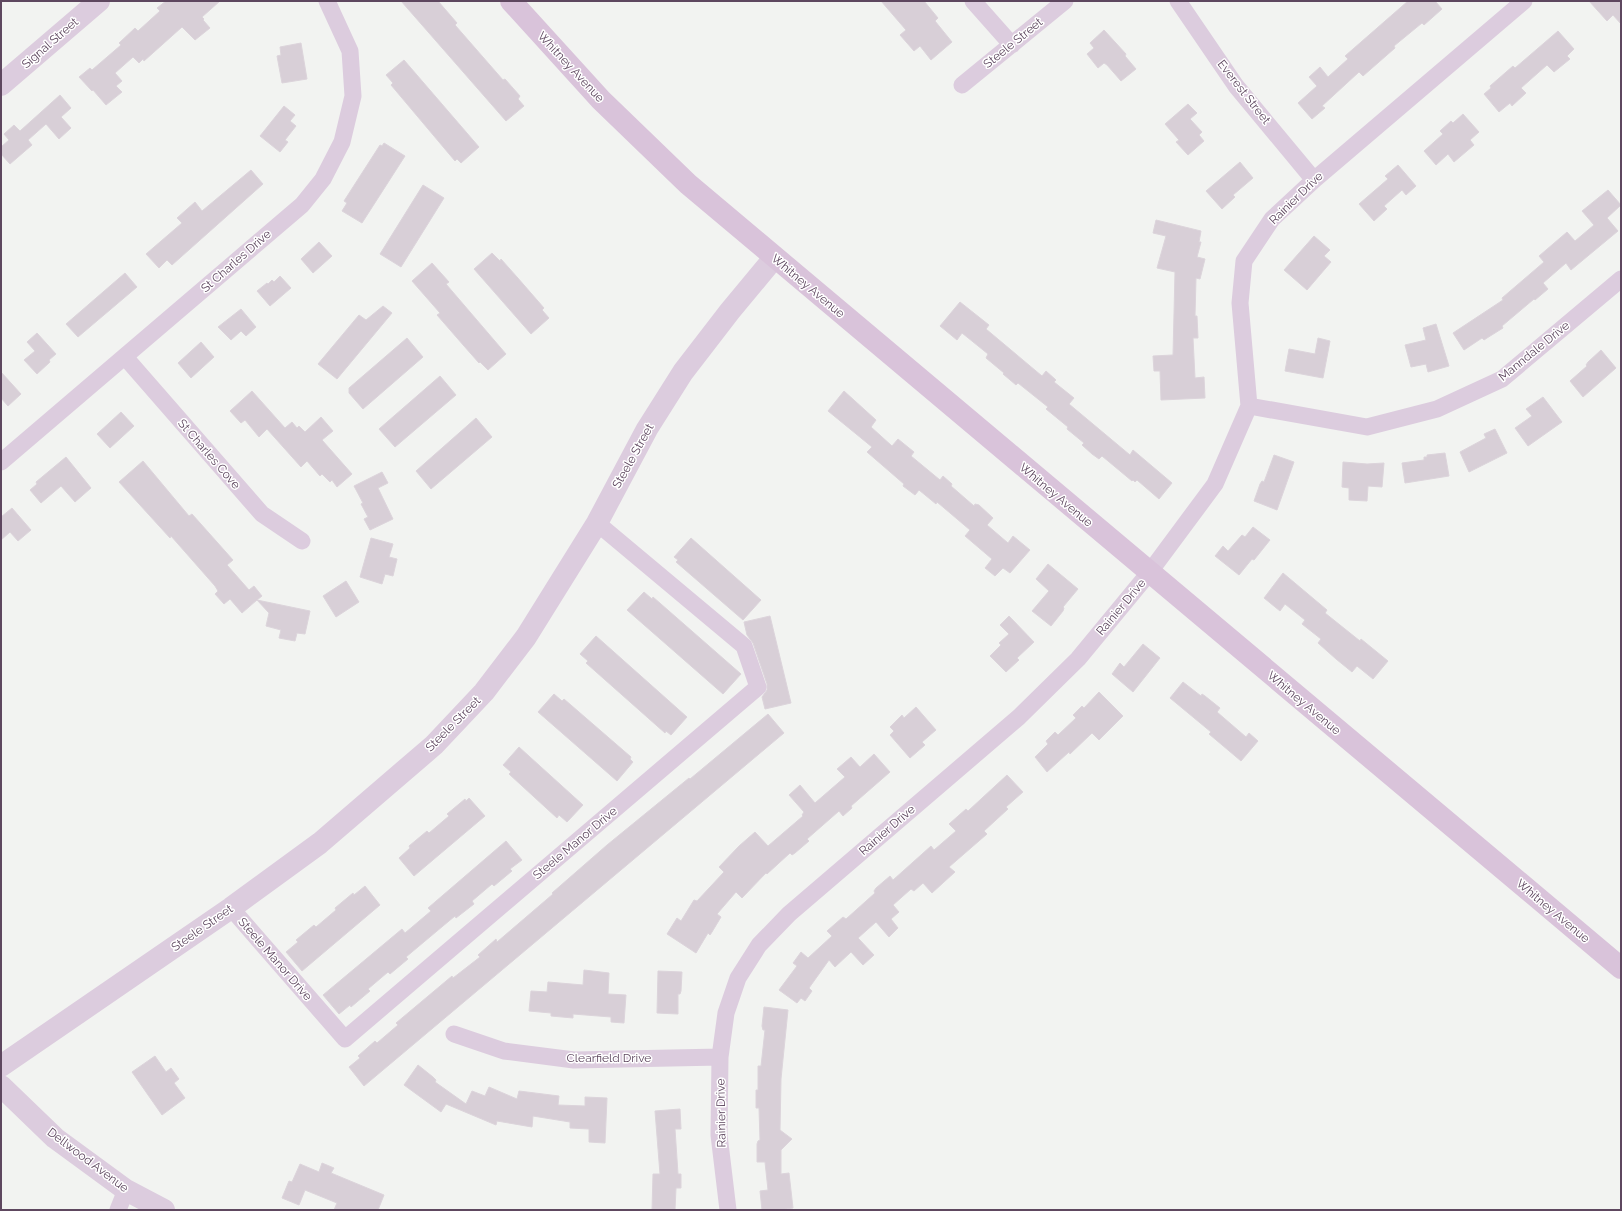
<svg xmlns="http://www.w3.org/2000/svg" width="1622" height="1211" viewBox="0 0 1622 1211" font-family="Raleway,sans-serif">
	<rect width="100%" height="100%" fill="#f2f3f1"/>
	<path fill="#d8cfd7" stroke="#dcd4db" d="M166 1H220L202 17 204 19 203 20 210 28 195 40 182 27 144 61 143 59 139 63 133 57 115 73 122 81 116 86 122 92 106 105 93 90 92 91 79 77 90 68 92 70 121 45 119 43 135 28 138 31 160 11 157 8Z
		M401 1H438L457 23 455 25 503 80 505 79 520 96 518 99 524 106 506 121Z
		M881 1H924L938 18 935 21 952 42 931 60 920 46 914 51 900 35 906 30Z
		M1408 1H1435L1442 9 1424 25 1422 23 1394 46 1395 48 1363 76 1359 72 1322 106 1325 108 1312 119 1298 103 1317 86 1309 77 1320 67 1328 77 1348 59 1345 56Z
		M1589 1H1621V24L1613 15 1607 21Z
		M1104 30 1126 54 1125 56 1136 69 1121 81 1107 65 1104 63 1098 68 1087 54 1094 48 1090 43Z
		M1558 31 1574 49 1567 56 1570 59 1554 72 1547 65 1521 88 1526 93 1512 106 1510 103 1499 112 1484 94 1491 88 1490 86 1513 66 1515 68Z
		M301 43 307 79 282 83 277 56 281 55 280 47Z
		M404 60 479 147 461 163 457 159 455 161 391 85 393 83 386 75Z
		M60 95 71 108 61 117 71 128 59 139 46 124 28 140 32 145 10 164 1 154V147L9 140 4 134 14 125 20 131Z
		M1188 104 1197 113 1190 119 1202 132 1199 135 1204 141 1188 155 1176 142 1179 140 1165 124Z
		M284 106 295 115 290 121 296 126 285 140 288 142 280 152 260 136Z
		M1463 114 1479 132 1470 140 1474 145 1454 162 1448 154 1436 165 1424 151 1443 134 1440 131 1451 121 1453 123Z
		M384 143 405 156 362 223 342 211 347 203 344 201 380 145 382 146Z
		M1240 162 1253 178 1233 195 1235 197 1222 209 1206 191Z
		M1398 165 1416 186 1406 195 1402 190 1384 206 1387 209 1374 221 1359 204 1388 179 1385 176Z
		M251 170 263 184 172 265 167 260 159 268 146 254 182 223 177 218 195 202 202 211Z
		M423 185 444 198 401 267 380 254Z
		M1608 190 1621 205 1607 218 1618 231 1571 270 1566 263 1543 283 1548 289 1535 300 1534 299 1502 326 1503 328 1487 338 1484 340 1482 338 1464 350 1453 333 1503 300 1502 298 1544 262 1539 256 1567 232 1575 241 1594 225 1582 211Z
		M1156 220 1201 231 1199 242H1201L1197 257 1205 259 1200 279 1196 278 1195 316H1197L1198 338H1193L1195 378 1204 377 1205 398 1161 400 1160 371H1154L1153 356 1173 355 1175 272 1157 268 1166 236 1153 233Z
		M1314 236 1330 250 1324 256 1331 262 1307 290 1284 270Z
		M319 242 332 256 313 273 301 259Z
		M492 253 500 261 501 259 517 277 544 308 542 310 549 318 531 334 474 269Z
		M432 263 449 282 446 284 506 354 488 370 480 362 479 363 464 346 437 315 440 313 412 281Z
		M125 273 137 287 78 337 66 324Z
		M280 276 291 288 270 306 257 291 267 283 268 284 272 280 274 282Z
		M960 302 989 325 986 329 1042 376 1046 371 1056 380 1054 382 1074 398 1069 404 1130 455 1133 450 1172 483 1159 499 1137 480 1135 482 1133 480 1132 481 1102 456 1099 459 1092 454 1082 445 1084 443 1067 429 1068 427 1046 409 1048 407 1018 383 1016 385 1003 374 1004 373 986 358 988 354 962 333 957 340 940 326Z
		M383 306 392 313 337 379 318 364 359 315 366 320Z
		M241 309 256 327 246 336 241 331 231 340 218 327Z
		M1436 324 1449 366 1428 372 1426 364 1411 367 1405 345 1426 340 1423 328Z
		M37 333 56 354 49 360 50 362 37 374 24 360 35 351 27 342Z
		M407 338 423 357 363 409 349 393V388Z
		M1318 338 1330 341 1323 378 1285 371 1289 349 1315 354Z
		M201 342 214 357 191 378 178 363Z
		M1601 350 1616 368 1583 397 1570 381 1587 366 1586 365 1588 362Z
		M1 372 21 394 8 406 1 398Z
		M440 376 456 395 395 447 379 429Z
		M252 391 285 428 292 422 297 428 299 426 305 432 321 417 333 431 322 440 352 474 337 487 332 480 330 482 322 474 320 476 307 461 301 467 267 429 259 437 245 420 241 423 230 411Z
		M844 391 876 420 871 427 892 446 898 439 914 452 911 456 940 480 943 476 952 484 951 486 974 506 975 504 979 505 993 518 987 525 1008 543 1013 536 1030 550 1010 573 1003 568 995 576 985 568 992 559 965 536 970 530 937 502 936 504 919 490 915 495 903 486 904 484 867 452 872 447 828 411Z
		M1543 397 1562 422 1528 446 1515 428 1532 416 1526 409Z
		M121 412 134 426 110 448 97 434Z
		M476 418 492 437 431 489 416 471Z
		M1495 429 1507 453 1469 472 1460 452 1486 438 1484 434Z
		M1445 453 1449 476 1405 483 1402 463 1424 460V457H1427V455Z
		M1274 455 1294 462 1277 510 1254 501 1260 484 1262 481 1264 482Z
		M66 457 91 488 75 502 61 486 41 503 30 490 37 484 36 482Z
		M143 461 189 516 192 514 233 560 227 565 249 590 254 586 262 596 257 600 310 611 305 634 297 633 295 641 279 638 281 630 266 626 269 613 257 600 242 613 230 599 224 604 215 594 218 591 215 586 171 536 170 538 119 482Z
		M1343 462 1367 464 1384 463 1382 487 1368 486 1367 501 1349 500V488L1342 487Z
		M382 472 388 483 378 488 393 519 370 530 364 519 368 517 361 504 363 503 354 486Z
		M12 508 31 530 18 541 10 532 1 540V517Z
		M1253 527 1270 540 1254 560 1252 559 1239 575 1215 556 1223 546 1228 551 1242 535 1245 537Z
		M371 538 393 544 389 557 397 559 393 576 385 574 382 584 360 577Z
		M691 538 761 600 743 620 676 562 678 560 674 557Z
		M1048 564 1078 589 1063 607 1064 608 1063 611 1051 626 1032 611 1049 591 1036 579Z
		M1283 573 1327 610 1325 613 1360 641 1361 639 1388 661 1373 679 1357 666 1352 672 1336 659 1318 643 1321 639 1302 624 1305 620 1285 604 1280 611 1264 598Z
		M346 581 359 602 336 617 323 596Z
		M644 592 652 599 653 597 741 674 723 694 627 610Z
		M770 616 791 703 765 709 762 697 767 690V684L753 643 747 635 744 622Z
		M1009 616 1034 642 1017 658 1019 660 1006 672 990 656 1001 645 999 643 1009 634 1000 625Z
		M596 636 687 717 671 735 666 731 665 733 586 663 588 661 580 654Z
		M1143 644 1160 658 1133 692 1112 674 1120 663 1124 667Z
		M1183 682 1201 696 1202 694 1205 696 1220 708 1217 712 1246 737 1249 733 1258 741 1241 761 1209 734 1211 732 1170 698Z
		M1099 692 1123 716 1099 740 1092 733 1070 754 1069 752 1047 772 1035 757 1048 744 1046 741 1055 732 1058 735 1076 718 1073 715 1082 706 1084 708Z
		M554 694 562 701 564 699 631 757 630 759 633 762 617 781 538 712Z
		M916 707 936 730 922 742 925 745 910 758 890 735 894 731 890 727 902 715 904 718Z
		M768 714 784 733 364 1086 349 1067 360 1058 358 1056 375 1041 377 1043 398 1025 396 1023 452 976 453 978 480 957 478 955 496 939 497 942 553 894 552 893 607 845 689 778 690 779Z
		M519 747 583 805 567 822 559 815 557 818 509 774 511 772 503 765Z
		M874 754 890 772 851 806 852 808 843 816 839 811 807 839 809 841 795 853 792 855 790 853 767 874 766 873 742 898 736 892 717 914 721 917 712 932 710 935 708 933 696 953 667 934 677 918 681 921 694 900 697 901 724 872 719 867 739 846 755 832 768 846 803 816 802 815 804 812 789 795 800 785 815 803 845 777 837 769 851 757 860 767Z
		M1007 775 1023 792 1006 807 1008 809 984 831 987 834 949 867 955 872 932 893 923 883 914 891 911 889 893 905 899 912 891 919 898 928 889 937 876 922 858 938 874 955 863 965 851 952 835 967 829 960 809 988 812 991 805 1001 801 998 797 1003 779 990 797 966 793 963 801 952 808 958 832 936 827 931 843 917 846 919 875 893 874 891 876 888 890 876 893 880 931 846 934 850 956 831 949 824 966 809 968 811Z
		M469 798 485 816 414 876 399 858 410 848 409 846 427 831 429 833 449 816 447 814 465 799 466 801Z
		M506 841 522 860 510 869 512 871 494 886 492 884 472 901 474 904 456 918 455 916 443 926 406 957 408 959 390 974 388 972 368 989 370 991 351 1007 350 1005 339 1014 323 995 402 929 405 933 431 911 428 908Z
		M365 886 380 905 302 971 286 952 298 942 296 940 314 925 316 927 336 910 335 908 353 893 354 895Z
		M584 970 609 973 608 994 626 995 624 1023 611 1022V1017L573 1014V1018L551 1016V1013L529 1011 531 991 547 992 548 982 583 985Z
		M658 971 682 972 681 991 680 994H678V1014L657 1013Z
		M764 1007 788 1010 781 1079 780 1130 792 1139 781 1150V1174L789 1173 793 1208 780 1210H762L760 1191 768 1190 765 1162H757V1144L758 1141 760 1140 759 1108H756V1090H758V1066H761L765 1030H763L762 1026Z
		M155 1056 166 1072 171 1068 179 1079 174 1083 185 1098 162 1115 132 1072Z
		M418 1065 433 1077 436 1080 435 1082 466 1104 472 1091 485 1096 489 1087 517 1099 519 1091 559 1096 558 1105 585 1106V1097L607 1098 605 1143 589 1142V1129L570 1128V1122L533 1116 532 1127 497 1121 496 1125 446 1104 441 1112 404 1085Z
		M680 1109 681 1129H675L678 1174H681V1188H676L675 1210H652L653 1174H660L655 1111Z
		M322 1163 334 1168 331 1173 384 1195 378 1210H334L337 1203 305 1190 299 1205 282 1198 289 1181 292 1182 300 1164 319 1172Z"/>
	<g fill="none" stroke-linecap="round" stroke-linejoin="round">
		<path stroke="#dcccde" stroke-width="17" d="M973 1 1012 45
			M1178 1 1236 86 1314 180
			M962 85 1065 1
			M125 357 262 514 302 541
			M1249 406 1367 427 1437 409 1502 379 1621 279
			M1 462 302 205 323 179 342 142 353 96 350 51 327 1
			M231 908 345 1039 758 687 744 646 597 523
			M454 1034 504 1051 574 1060 720 1057
			M118 1210 126 1190
			M728 1210 719 1135 720 1057 726 1013 738 978 759 945 789 914 1019 717 1078 659 1149 573 1215 484 1249 406 1240 303 1244 261 1272 219 1314 180 1524 1"/>
		<path stroke="#dcccde" stroke-width="22" d="M1 85 99 1
			M1 1066 231 908 320 843 434 745 484 692 526 637 597 523 647 429 683 372 730 311 774 258
			M1 1086 55 1138 126 1190 164 1210"/>
		<path stroke="#d9c3da" stroke-width="22" d="M511 1 601 100 688 184 1621 968"/>
	</g>
	<g text-anchor="middle" stroke-width="3" stroke-linejoin="round" paint-order="stroke">
		<g font-size="12" fill="#5e475f" stroke="#fff">
			<text transform="translate(50 43) rotate(-41)" y="4">Signal Street</text>
			<text transform="translate(1013 43) rotate(-39)" y="4">Steele Street</text>
			<text transform="translate(571 67) rotate(47)" y="4">Whitney Avenue</text>
			<text transform="translate(1244 92) rotate(52)" y="4">Everest Street</text>
			<text transform="translate(1296 198) rotate(-44)" y="4">Rainier Drive</text>
			<text transform="translate(236 261) rotate(-41)" y="4">St Charles Drive</text>
			<text transform="translate(808 286) rotate(40)" y="4">Whitney Avenue</text>
			<text transform="translate(1534 351) rotate(-39)" y="4">Manndale Drive</text>
			<text transform="translate(209 454) rotate(49)" y="4">St Charles Cove</text>
			<text transform="translate(633 456) rotate(-61)" y="4">Steele Street</text>
			<text transform="translate(1056 495) rotate(40)" y="4">Whitney Avenue</text>
			<text transform="translate(1121 607) rotate(-50)" y="4">Rainier Drive</text>
			<text transform="translate(1304 703) rotate(40)" y="4">Whitney Avenue</text>
			<text transform="translate(453 724) rotate(-45)" y="4">Steele Street</text>
			<text transform="translate(887 830) rotate(-41)" y="4">Rainier Drive</text>
			<text transform="translate(575 843) rotate(-40)" y="4">Steele Manor Drive</text>
			<text transform="translate(1553 911) rotate(40)" y="4">Whitney Avenue</text>
			<text transform="translate(202 928) rotate(-35)" y="4">Steele Street</text>
			<text transform="translate(275 959) rotate(49)" y="4">Steele Manor Drive</text>
			<text x="609" y="1062">Clearfield Drive</text>
			<text transform="translate(721 1113) rotate(-91)" y="4">Rainier Drive</text>
			<text transform="translate(88 1160) rotate(37)" y="4">Dellwood Avenue</text>
		</g>
	</g>
	<rect width="1622" height="1211" fill="none" stroke="#5e475f" stroke-width="4"/>
</svg>
